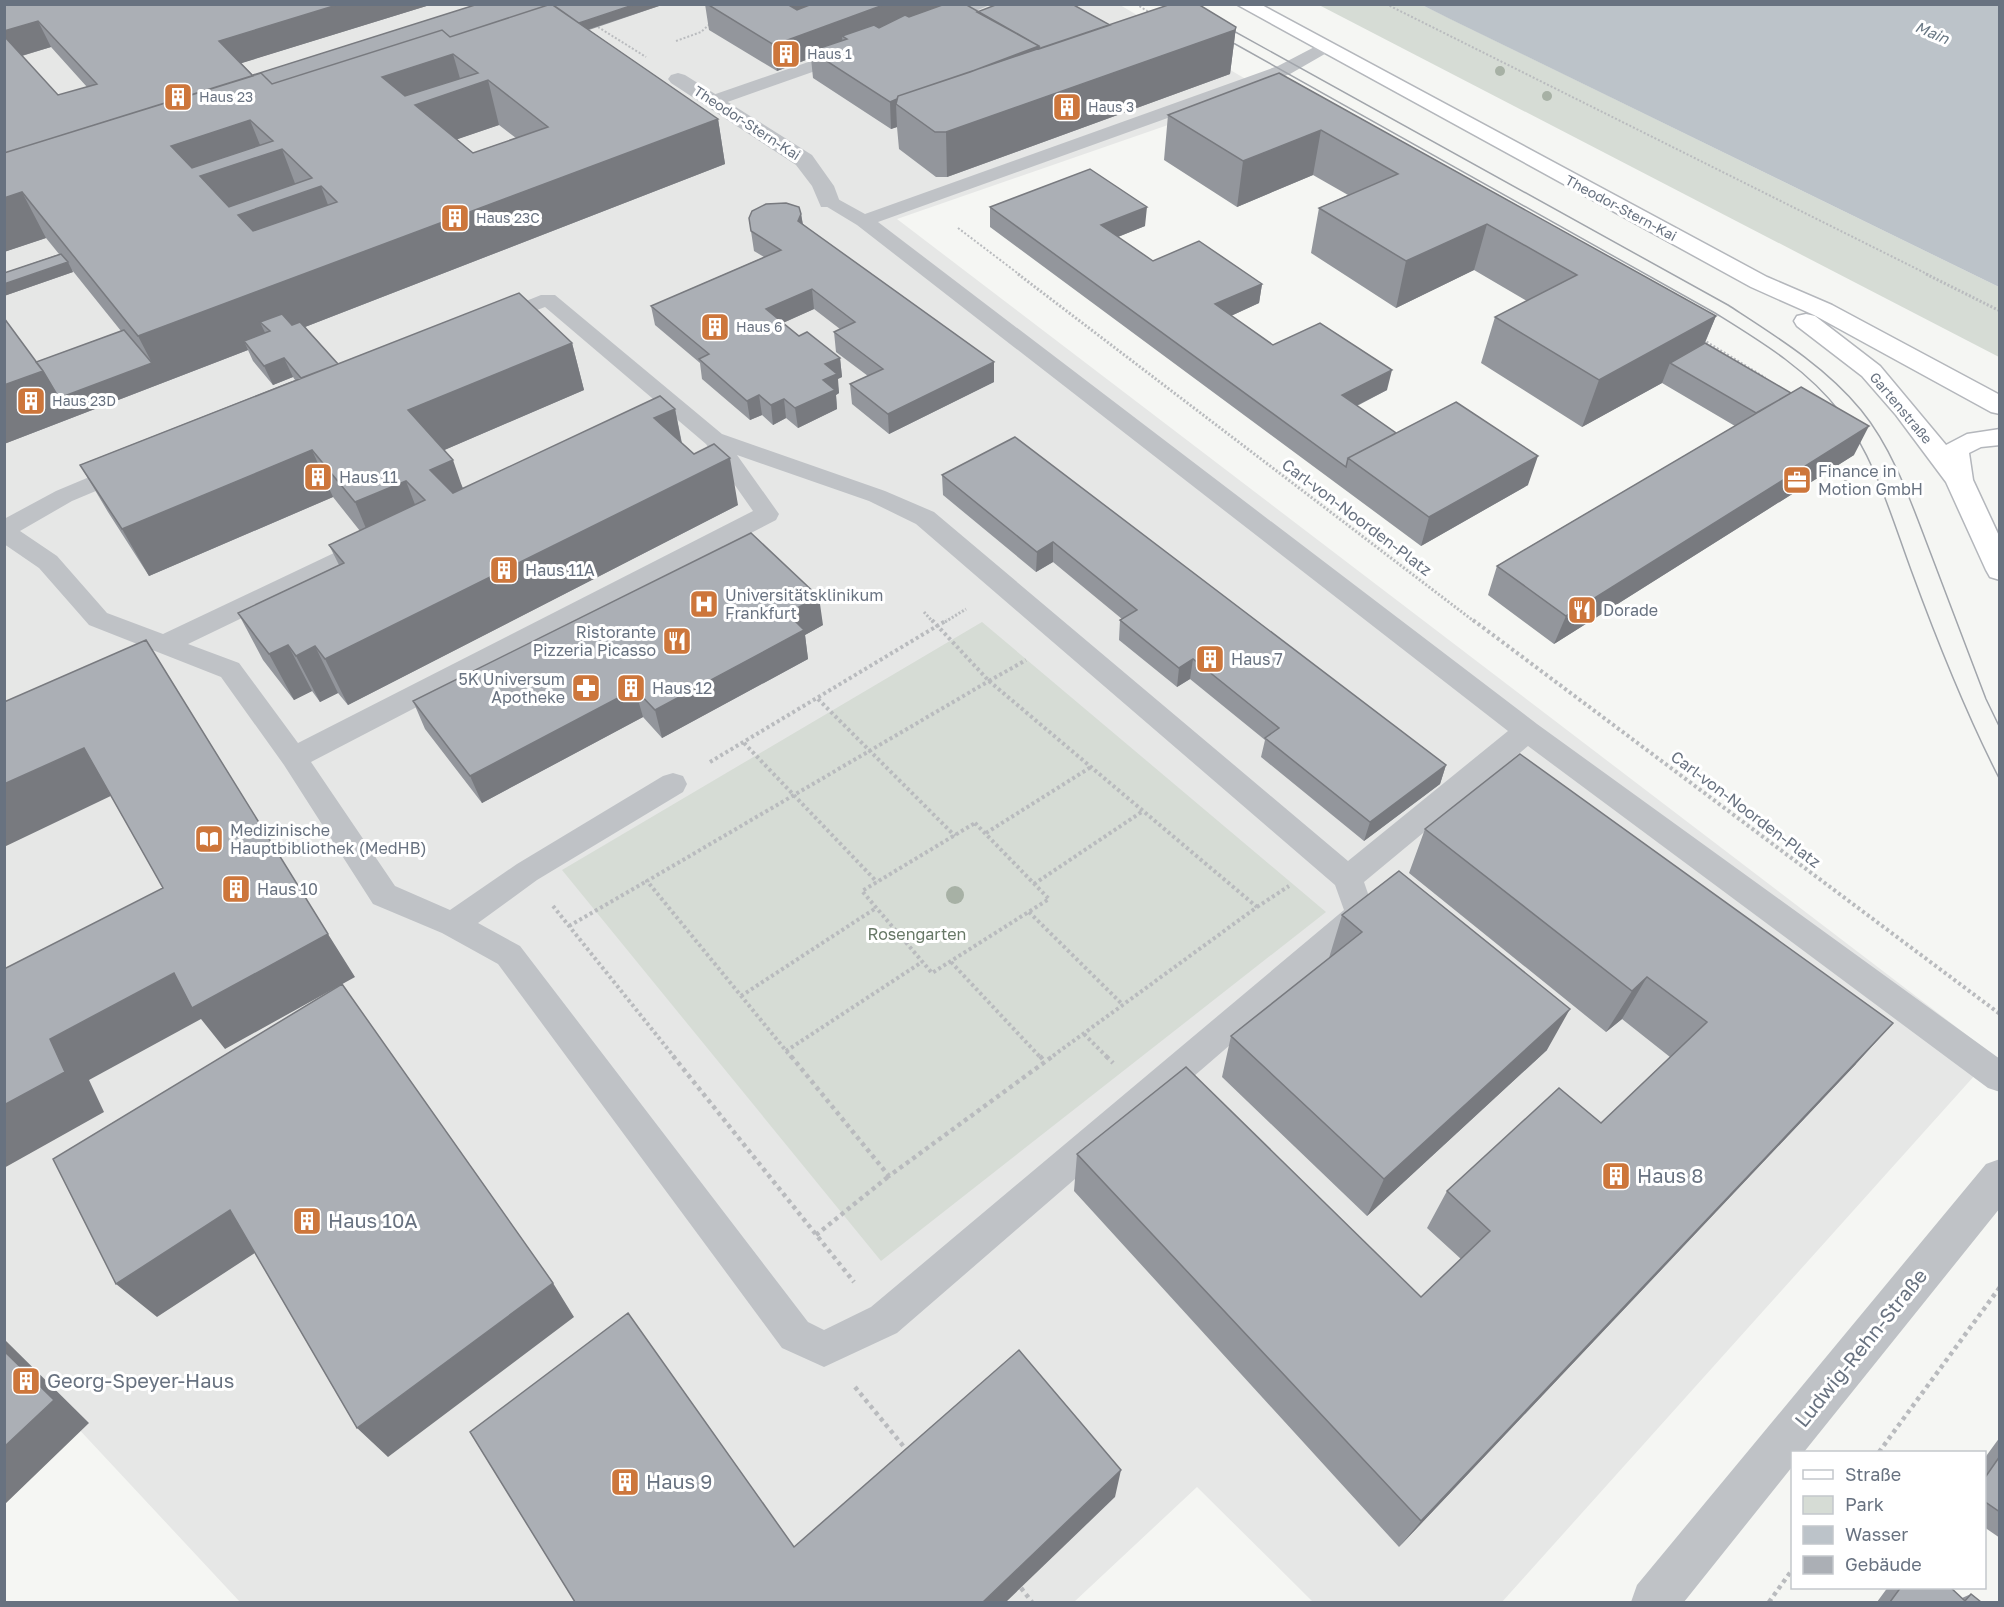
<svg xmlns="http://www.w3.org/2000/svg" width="2004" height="1607" viewBox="0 0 2004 1607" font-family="'Golos Text',sans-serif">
	<rect width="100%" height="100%" fill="#f5f6f3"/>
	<path fill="#e6e7e6" d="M5 5H1120L1266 91 897 219 1993 1055 1502 1602H1313L1197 1487 1074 1602H240L5 1350Z"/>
	<path fill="#d6dcd5" d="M1319 5H1422L1999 287V357Z
		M982 622 1326 912 881 1261 562 870Z"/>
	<path fill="#bcc3c9" d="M1422 5H1999V287L1450 19Z"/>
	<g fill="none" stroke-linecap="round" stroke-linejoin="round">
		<g stroke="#b4b7bc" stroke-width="3">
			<path id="secondary" d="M1236 4H1260L1767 277 1832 305 2000 395V414L1991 412 1814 315 1751 287Z
				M1806 314 1815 316 1880 366 1946 445 1967 434 2000 429V445L1981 447 1969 453 1973 480 2000 538V580L1990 577 1986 570 1946 482 1896 415 1862 376 1797 326 1794 321 1797 316Z"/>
		</g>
		<path stroke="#b9bbbe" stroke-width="2" stroke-dasharray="2 2" stroke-linecap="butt" d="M1136 4 1152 14
			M1386 4 1929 275
			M598 27 646 57
			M676 41 701 32 711 23
			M958 228 1020 275"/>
		<path stroke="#b9bbbe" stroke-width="3" stroke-dasharray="2 2" stroke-linecap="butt" d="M1018 274 1475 622
			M1926 274 2000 311
			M1703 340 1765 378
			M1835 462 1853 493
			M924 612 933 622
			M945 622 966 609"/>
		<path stroke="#b9bbbe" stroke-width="4" stroke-dasharray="3 3" stroke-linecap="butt" d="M932 620 989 681
			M1473 620 2000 1014
			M989 681 1257 907 1050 1058
			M989 681 1026 660
			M818 699 955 836
			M744 743 877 882
			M710 762 947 620
			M975 823 1049 899 932 973 862 891Z
			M986 833 1091 767
			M1034 884 1143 811
			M553 906 675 1058
			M1257 907 1289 886
			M1029 912 1123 1005
			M569 926 647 881
			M951 962 1041 1058
			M741 996 876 908
			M1084 1034 1108 1058
			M786 1051 922 962
			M792 1058 647 881 989 681"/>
		<path stroke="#b9bbbe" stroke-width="4.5" stroke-dasharray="4 4" stroke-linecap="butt" d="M673 1056 854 1282
			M791 1056 889 1176 1053 1056
			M1040 1056 1045 1062
			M1106 1056 1113 1063
			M816 1235 889 1176
			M855 1387 909 1453
			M1879 1452 2000 1287
			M1021 1588 1032 1602
			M1769 1602 1792 1570"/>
		<path fill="#bfc2c6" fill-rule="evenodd" d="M967 4H992L941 26H929L927 22 929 18Z
			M1324 42 1332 47 1330 51 1290 74 878 222 1537 724 2000 1059V1092L1988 1088 1528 746 1364 882 1375 914 1371 923 897 1333 824 1367 782 1348 498 964 442 933 373 904 284 765 221 677 89 625 39 568 4 544V519L56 491 118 465 126 463 134 465 138 470 134 475 72 501 20 531 57 556 107 613 163 634 334 553 343 551 352 553 355 559 352 565 188 644 239 663 298 743 753 511 706 444 545 307 496 326 489 324 485 320 489 316 541 295H555L722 434 885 491 934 512 1348 861 1508 731 857 225 819 202 822 198H836L865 214 1278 66ZM737 455 869 501 916 524 1335 885 1344 910 871 1307 824 1330 808 1322 520 946 478 923 537 880 683 792 687 784 683 776 673 773 663 776 517 864 450 910 395 886 311 762 776 520 779 514Z
			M849 48 855 49 857 53 855 57 719 105 713 106 704 101 707 97Z"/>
		<path fill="#bfc2c6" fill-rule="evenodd" d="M678 73 685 75 812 155 834 186 840 202 837 207H821L812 186 796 165 671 83 668 79 671 75Z
			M2000 1159V1208L1804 1452H1792V1467L1684 1602H1631L1637 1585 1986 1164Z"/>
		<use href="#secondary" fill="#fff" fill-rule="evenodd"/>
		<path stroke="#a1a5ab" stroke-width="1.5" d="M1221 24 1728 305C1774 335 1825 366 1861 410 1893 449 1911 502 1929 549 1948 599 1967 649 1986 699L2000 728
			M1219 35 1715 313C1760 341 1807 369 1840 412 1875 458 1891 516 1911 570 1937 641 1965 712 2000 780"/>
	</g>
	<g fill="#a7b1a5">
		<circle cx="1500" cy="71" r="5"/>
		<circle cx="1547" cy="96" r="5"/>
		<circle cx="955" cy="895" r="9"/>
	</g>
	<path fill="#93969c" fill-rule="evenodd" d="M4 4H433L241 63 253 75 478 4H665L589 30 718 119 725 164 305 327 338 364 572 343 584 390 444 450 463 488 675 409 682 443 738 505 348 705 338 693 320 702 312 691 294 700 263 660 238 613 339 565 329 545 360 531 333 497 149 576 108 512 80 465 295 380 293 377 273 385 253 361 248 350 4 444V318L36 362 121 331 72 270 73 272 4 296V273L59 254 46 238 4 252ZM51 47 87 87 58 95 22 56ZM499 125 516 138 473 153 457 139Z
		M705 4H965L977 12 1110 25 1236 27 1230 74 947 177H936L899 149 897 127 891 129 813 78 811 58 777 71 709 30Z
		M1279 73 1716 316 1705 343 1854 455 1554 644 1488 595 1497 566 1735 426 1662 383 1582 427 1481 363 1495 317 1527 301 1474 270 1396 308 1311 253 1319 208 1348 195 1313 175 1237 207 1164 160 1168 115Z
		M990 207 1145 226 1118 237 1153 261 1262 284 1259 303 1231 316 1273 345 1387 390 1357 406 1396 433 1528 485 1421 546 990 227Z
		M801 214 803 224 994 382 889 434 852 404 850 384 868 376 836 352 834 332 840 329 814 309 783 323 799 336 840 358 842 377 837 379 839 393 836 395 837 409 798 428 786 418 773 425 762 415 750 420 702 379 700 363 655 325 651 306 764 257 754 251 749 218Z
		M942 475 1446 765 1440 784 1364 841 1261 757 1265 740 1190 679 1177 687 1119 640 1120 620 1122 619 1053 562 1036 572 943 495Z
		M823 625 805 635 808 659 662 738 643 717 482 803 425 729 413 701Z
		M1425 829 1856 1064 1399 1547 1074 1191 1077 1154 1421 1297 1461 1259 1427 1228 1447 1191 1601 1123 1670 1057 1622 1019 1606 1032 1409 873Z
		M1342 915 1547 1050 1367 1216 1222 1077 1231 1036 1329 958Z
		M2000 1437V1538L1984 1527V1459Z
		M1888 1587H1950L1962 1598 1971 1594 1981 1602H1877Z"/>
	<path fill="#787a7f" d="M340 4H433L229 67 219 41Z
		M636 4H665L472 68 463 61Z
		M782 4H825L784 27Z
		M886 4H958L847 39 842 36 843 47 811 51V58L777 71 774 45Z
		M38 21 51 47 14 58 4 39V31Z
		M1236 27 1230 74 947 177 946 132Z
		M1039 46 1038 73 896 104 897 127 891 129 890 102Z
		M453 54 463 89 488 80 499 125 429 149 382 77Z
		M268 91 278 118 256 125 250 120 264 155 282 149 299 194 321 186 338 232 257 261 238 216 220 222 205 186 191 191 173 151 27 199 22 192 46 238 4 252V198L16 194 5 174Z
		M718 119 725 164 274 339 270 331 260 322 269 341H244L248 350 4 444V385L43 371 152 363 138 336Z
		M1321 130 1313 175 1237 207 1243 161Z
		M1147 207 1145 226 1100 244 1101 225Z
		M801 214 804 233 798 221Z
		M1487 224 1474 270 1396 308 1406 261Z
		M68 262 73 272 4 296V284Z
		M1262 284 1259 303 1213 324 1215 304Z
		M812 289 814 309 769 329 766 309Z
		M1716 316 1696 363H1670L1662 383 1582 427 1599 380Z
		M572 343 584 390 426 458 408 410Z
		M284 358 293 377 273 385 264 366Z
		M840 358 842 377 838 379 839 393 836 395 837 409 798 428 795 408 823 380 825 364Z
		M994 362V382L889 434 888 414Z
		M1392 370 1387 390 1338 415 1342 395Z
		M759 395 762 415 750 420 747 401Z
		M784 399 786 418 773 425 771 405Z
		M675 409 684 456 654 418Z
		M1869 426 1854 455 1554 644 1566 616Z
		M312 450 333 497 149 576 122 529Z
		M1538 456 1528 485 1421 546 1429 517Z
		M730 458 738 505 348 705 325 659Z
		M453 460 469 507 448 517 430 470Z
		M406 481 424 528 375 550 355 502Z
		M1053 542V562L1036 572 1037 552Z
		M819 597 823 625 805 635 808 659 662 738 655 710 787 613Z
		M288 645 312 691 294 700 269 654Z
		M315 646 338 693 320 702 296 656Z
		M1193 659 1190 679 1177 687 1179 668Z
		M635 689 643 717 482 803 470 776Z
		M84 748 117 793 4 847V784Z
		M1446 765 1440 784 1364 841 1370 822Z
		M328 934 355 977 225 1049 201 1019 89 1080 104 1112 4 1168V1105L50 1039 174 973Z
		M1647 977 1622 1019 1606 1032 1632 991Z
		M1570 1009 1547 1050 1367 1216 1384 1179Z
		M1893 1023 1856 1064 1399 1547 1421 1521Z
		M230 1210 264 1247 157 1317 116 1284Z
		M553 1283 574 1317 388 1457 357 1428Z
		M4 1339 89 1423 4 1505Z
		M1121 1470 1115 1497 1006 1602H983Z"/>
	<path fill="#abafb5" stroke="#787a7f" stroke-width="1.5" fill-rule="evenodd" d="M4 4H340L219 41 253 76 4 153V36L58 95 97 84 38 21 4 31Z
		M478 4H551L450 37 442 30 272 84 261 73 253 75Z
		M551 4 718 119 138 336 22 192 4 198V153L261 73 272 84 442 30 450 37ZM453 54 478 73 405 96 382 77ZM488 80 548 127 473 153 415 105ZM250 120 273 141 192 168 171 146ZM282 149 312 178 229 207 200 176ZM321 186 337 202 253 231 238 215Z
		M552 4H636L579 23Z
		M707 4H787L797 10 812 4H886L774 45Z
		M945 4H965L1039 46 970 72 898 96 897 99 890 102 811 51 847 39 842 36 874 25 879 28 905 15 909 17Z
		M998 4H1072L1110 25 1039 49V46L977 12Z
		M1171 4H1198L1236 27 1235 30 946 132H935L896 104 898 96Z
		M1279 73 1716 316 1599 380 1495 317 1577 275 1487 224 1406 261 1319 208 1398 174 1321 130 1243 161 1168 115Z
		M1090 169 1147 207 1101 225 1153 261 1199 241 1262 284 1215 304 1273 345 1320 323 1392 370 1342 395 1396 433 1348 458 1346 467 990 207Z
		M786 203 799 207 801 214 798 221 994 362 888 414 850 384 883 369 834 332 855 322 812 289 766 309 799 336 807 332 840 358 825 364 837 374 823 380 835 390 795 408 784 399 771 405 759 395 747 401 699 359 709 354 651 306 781 250 751 231 749 218 752 211 766 204Z
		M61 254 68 262 4 284V273Z
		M519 293 572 343 408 410 453 460 430 470 453 493 660 396 675 409 654 418 694 454 714 444 730 458 325 659 315 646 296 656 288 645 269 654 238 613 344 563 329 545 425 500 406 481 355 502 312 450 122 529 80 465Z
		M282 314 292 325 300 322 338 364 301 378 284 358 264 366 244 341 270 331 260 322Z
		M4 318 43 371 4 385Z
		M124 330 152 363 59 398 43 371 36 362Z
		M1705 343 1791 393 1756 413 1670 363Z
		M1801 387 1869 426 1566 616 1497 566Z
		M1456 402 1538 456 1429 517 1348 458Z
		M1015 437 1446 765 1370 822 1265 738 1279 728 1193 659 1179 668 1120 620 1137 610 1053 542 1037 552 942 475Z
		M751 533 819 597 787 613 804 630 655 710 635 689 470 776 413 701Z
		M146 640 328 934 192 1008 174 973 50 1039 65 1072 4 1105V969L163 888 84 748 4 784V702Z
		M1520 754 1893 1023 1421 1521 1077 1154 1186 1067 1421 1297 1490 1231 1447 1191 1559 1088 1601 1123 1707 1022 1647 977 1632 991 1425 829Z
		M1399 871 1570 1009 1384 1179 1231 1036 1362 932 1342 915Z
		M342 984 553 1283 357 1428 230 1210 116 1284 53 1159Z
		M628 1313 794 1547 1019 1350 1121 1470 983 1602H575L470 1432Z
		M4 1351 54 1400 4 1447Z
		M2000 1456V1512L1984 1501V1479Z
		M1901 1587H1950L1965 1601 1971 1594 1981 1602H1890Z"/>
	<defs>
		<g id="building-square" transform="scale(1.5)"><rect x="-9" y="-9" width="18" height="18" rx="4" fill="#cd763b" stroke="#fff"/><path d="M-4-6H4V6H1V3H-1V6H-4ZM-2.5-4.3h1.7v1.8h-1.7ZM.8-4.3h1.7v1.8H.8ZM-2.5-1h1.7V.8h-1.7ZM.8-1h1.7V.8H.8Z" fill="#fff"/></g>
		<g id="office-square" transform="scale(1.5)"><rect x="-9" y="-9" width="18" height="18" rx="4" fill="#cd763b" stroke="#fff"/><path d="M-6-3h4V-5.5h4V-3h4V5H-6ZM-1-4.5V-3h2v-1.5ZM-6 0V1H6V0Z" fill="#fff"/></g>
		<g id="hospital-square" transform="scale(1.5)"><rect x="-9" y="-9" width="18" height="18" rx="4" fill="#cd763b" stroke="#fff"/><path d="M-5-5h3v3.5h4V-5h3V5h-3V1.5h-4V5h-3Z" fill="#fff"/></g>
		<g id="restaurant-square" transform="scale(1.5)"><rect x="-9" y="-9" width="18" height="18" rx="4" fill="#cd763b" stroke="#fff"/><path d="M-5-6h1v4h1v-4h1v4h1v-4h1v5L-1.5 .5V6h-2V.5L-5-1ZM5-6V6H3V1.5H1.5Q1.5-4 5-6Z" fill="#fff"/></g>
		<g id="pharmacy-square" transform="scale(1.5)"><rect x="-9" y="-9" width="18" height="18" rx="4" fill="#cd763b" stroke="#fff"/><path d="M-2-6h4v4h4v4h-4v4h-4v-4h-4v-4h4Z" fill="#fff"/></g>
		<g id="library-square" transform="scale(1.5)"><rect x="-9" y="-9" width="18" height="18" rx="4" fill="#cd763b" stroke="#fff"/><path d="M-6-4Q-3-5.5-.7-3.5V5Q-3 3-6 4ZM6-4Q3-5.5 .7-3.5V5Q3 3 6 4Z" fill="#fff"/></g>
	</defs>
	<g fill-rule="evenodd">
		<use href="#building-square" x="786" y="54"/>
		<use href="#building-square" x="178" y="97"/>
		<use href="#building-square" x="1067" y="107"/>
		<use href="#building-square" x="455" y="218"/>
		<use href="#building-square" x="715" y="327"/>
		<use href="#building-square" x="31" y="401"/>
		<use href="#building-square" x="318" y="477"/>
		<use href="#office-square" x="1797" y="480"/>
		<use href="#building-square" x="504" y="570"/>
		<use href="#hospital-square" x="704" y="604"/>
		<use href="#restaurant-square" x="1582" y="610"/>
		<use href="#restaurant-square" x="677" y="641"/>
		<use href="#building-square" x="1210" y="659"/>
		<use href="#pharmacy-square" x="586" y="688"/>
		<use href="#building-square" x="631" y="688"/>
		<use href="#library-square" x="209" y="839"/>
		<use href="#building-square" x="236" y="889"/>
		<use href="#building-square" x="1616" y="1176"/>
		<use href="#building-square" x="307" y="1221"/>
		<use href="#building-square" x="26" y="1381"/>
		<use href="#building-square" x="625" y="1482"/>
	</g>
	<g text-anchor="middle" stroke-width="6" stroke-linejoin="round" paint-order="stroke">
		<g font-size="14" fill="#687280" stroke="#fff" text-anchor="start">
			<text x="807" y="59">Haus 1</text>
			<text x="199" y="102">Haus 23</text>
			<text x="1088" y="112">Haus 3</text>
			<text x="476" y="223">Haus 23C</text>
			<text x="736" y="332">Haus 6</text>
			<text x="52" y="406">Haus 23D</text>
		</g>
		<g font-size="14" fill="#687280" stroke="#fff">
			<text transform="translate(747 123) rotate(33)" y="5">Theodor-Stern-Kai</text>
			<text transform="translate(1621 208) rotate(28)" y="5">Theodor-Stern-Kai</text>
			<text transform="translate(1901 408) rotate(50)" y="5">Gartenstraße</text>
		</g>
		<g font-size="15" font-style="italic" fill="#697884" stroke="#fff">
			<text transform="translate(1932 33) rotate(23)" y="5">Main</text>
		</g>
		<g font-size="16" fill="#687280" stroke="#fff" text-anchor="start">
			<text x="1818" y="477">Finance in<tspan x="1818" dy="18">Motion GmbH</tspan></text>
			<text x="339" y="483">Haus 11</text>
			<text x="525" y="576">Haus 11A</text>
			<text x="725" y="601">Universitätsklinikum<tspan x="725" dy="18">Frankfurt</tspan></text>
			<text x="1603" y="616">Dorade</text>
			<text x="656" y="638" text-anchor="end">Ristorante<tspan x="656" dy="18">Pizzeria Picasso</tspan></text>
			<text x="1231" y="665">Haus 7</text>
			<text x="565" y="685" text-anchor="end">5K Universum<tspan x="565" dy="18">Apotheke</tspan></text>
			<text x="652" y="694">Haus 12</text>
			<text x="230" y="836">Medizinische<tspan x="230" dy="18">Hauptbibliothek (MedHB)</tspan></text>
			<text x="257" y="895">Haus 10</text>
		</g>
		<g font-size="16" fill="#687280" stroke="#fff">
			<text transform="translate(1357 517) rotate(37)" y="6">Carl-von-Noorden-Platz</text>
			<text transform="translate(1746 809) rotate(37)" y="6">Carl-von-Noorden-Platz</text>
		</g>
		<g font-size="16" fill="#677866" stroke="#fff">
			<text x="917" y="940">Rosengarten</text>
		</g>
		<g font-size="20" fill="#687280" stroke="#fff" text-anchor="start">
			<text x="1637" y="1183">Haus 8</text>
			<text x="328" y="1228">Haus 10A</text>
			<text x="47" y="1388">Georg-Speyer-Haus</text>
			<text x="646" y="1489">Haus 9</text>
		</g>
		<g font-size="20" fill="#687280" stroke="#fff">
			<text transform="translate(1861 1348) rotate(-51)" y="7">Ludwig-Rehn-Straße</text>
		</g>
	</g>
	<rect width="2004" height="1607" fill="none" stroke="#687280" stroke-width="12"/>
	<rect x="1791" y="1451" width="195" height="138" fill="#ffffff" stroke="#c3c7cc" stroke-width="1.5"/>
	<rect x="1803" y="1470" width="30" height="9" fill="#ffffff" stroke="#c3c7cc" stroke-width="1.5"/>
	<text x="1845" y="1481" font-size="18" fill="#687280">Straße</text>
	<rect x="1803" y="1496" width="30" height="18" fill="#d6dcd5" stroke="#c3c7cc" stroke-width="1.5"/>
	<text x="1845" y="1511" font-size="18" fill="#687280">Park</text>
	<rect x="1803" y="1526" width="30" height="18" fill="#bcc3c9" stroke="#c3c7cc" stroke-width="1.5"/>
	<text x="1845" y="1541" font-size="18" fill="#687280">Wasser</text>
	<rect x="1803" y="1556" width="30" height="18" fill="#abafb5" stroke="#c3c7cc" stroke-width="1.5"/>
	<text x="1845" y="1571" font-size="18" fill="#687280">Gebäude</text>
</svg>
